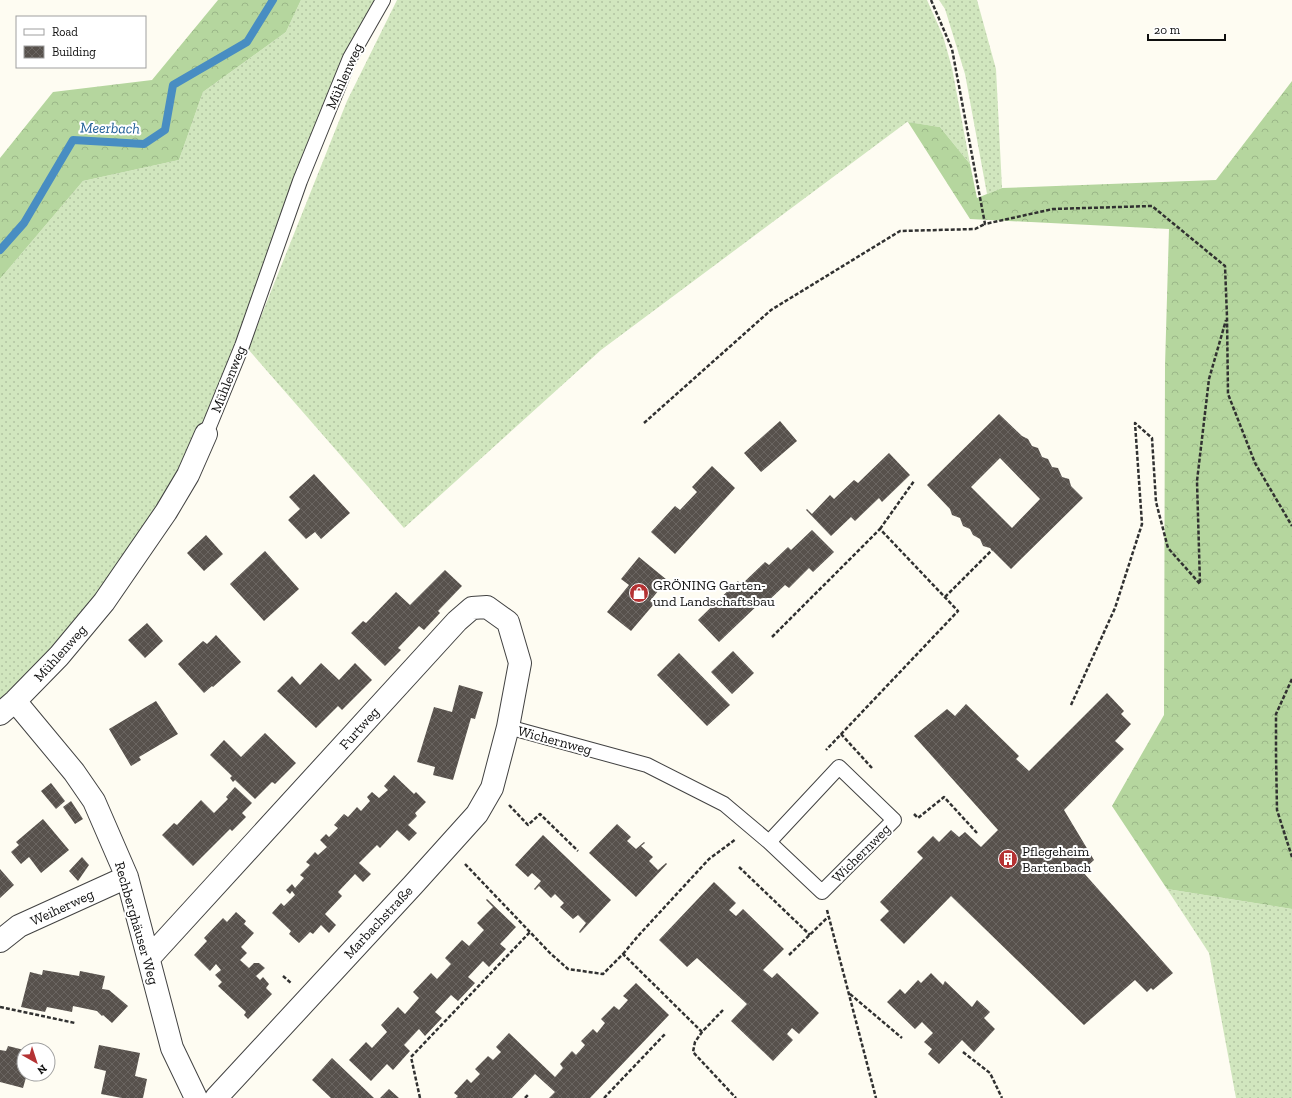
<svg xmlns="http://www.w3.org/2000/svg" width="1292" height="1098" viewBox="0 0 1292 1098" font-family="'Zilla Slab',serif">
	<defs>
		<pattern id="grass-dots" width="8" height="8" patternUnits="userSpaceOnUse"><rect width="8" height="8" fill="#d1e6be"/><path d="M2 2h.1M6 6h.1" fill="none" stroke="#b2c4a2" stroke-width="1.8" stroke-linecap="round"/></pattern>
		<pattern id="forest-crowns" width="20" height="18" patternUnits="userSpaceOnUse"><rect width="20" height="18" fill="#b5d69e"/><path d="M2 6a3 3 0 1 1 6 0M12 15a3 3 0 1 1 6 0" fill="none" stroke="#9ab687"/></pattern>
		<pattern id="building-cross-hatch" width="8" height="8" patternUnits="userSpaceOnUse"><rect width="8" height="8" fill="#57514c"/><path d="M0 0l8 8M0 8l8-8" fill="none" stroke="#6a6561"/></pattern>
	</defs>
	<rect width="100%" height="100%" fill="#fefcf2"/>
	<path fill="url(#grass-dots)" d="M301 0H377L343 59 201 432 183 471 72 629 0 701V279L83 181 179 160 203 92 286 32Z
		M397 0H927L943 36 952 68 970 164 940 127 907 122 601 350 404 528 248 349 347 101Z
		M939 0H977L996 69 1002 188 987 194 965 74 945 9Z
		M1167 889 1292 909V1098H1236L1209 953Z"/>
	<path fill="url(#forest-crowns)" d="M218 0H301L286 32 203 92 179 160 83 181 0 279V158L53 92 152 80Z
		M1292 81V909L1167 889 1112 806 1164 715 1165 366 1169 229 970 219 908 122 940 127 970 164 977 198 1002 188 1216 180Z"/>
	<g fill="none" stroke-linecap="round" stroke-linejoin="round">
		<path stroke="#488dc2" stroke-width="8" d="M0 250 24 223 73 140 144 144 165 130 173 85 247 42 273 0"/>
	</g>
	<path fill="url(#building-cross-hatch)" fill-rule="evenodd" d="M999 414 1022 436 1028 439 1032 446 1038 448 1042 457 1048 459 1052 467 1058 468 1062 477 1069 479 1071 486 1083 498 1011 569 990 548 983 546 980 539 973 535 970 529 963 526 960 518 952 515 950 509 927 485ZM1000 458 1040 499 1012 528 971 487Z
		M780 421 797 441 761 472 744 453Z
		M889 453 910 475 882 502 879 498 855 521 851 517 831 536 806 510 807 509 812 514 830 495 834 499 854 480 858 483Z
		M712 466 735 488 675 554 651 532 675 506 680 510 697 492 692 487Z
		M314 474 350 513 321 539 315 532 306 539 288 520 300 509 289 497Z
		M812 530 834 552 813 572 809 568 789 588 785 585 766 603 763 600 719 642 698 620 738 581 741 585 765 562 769 565 788 547 791 550Z
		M206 535 223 554 204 571 187 553Z
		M265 551 299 589 264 621 230 584Z
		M639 557 667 580 650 601 654 604 631 631 607 612 629 585 621 579Z
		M445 570 462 586 438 611 440 613 424 630 419 626 398 648 401 650 385 666 351 633 363 621 366 623 396 592 410 605Z
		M147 623 163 641 145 658 128 640Z
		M216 635 241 662 213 687 212 686 204 693 178 664 203 641 207 644Z
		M733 651 754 673 732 694 711 672Z
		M679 653 730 705 707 726 657 675Z
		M321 663 339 680 355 663 372 680 342 710 338 706 316 728 277 691 292 676 300 685Z
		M459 685 483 692 475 719 471 718 453 780 433 775 435 767 417 762 434 707 452 712Z
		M1107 693 1124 711 1121 714 1131 724 1115 741 1124 749 1064 810 1094 860 1082 871 1173 973 1153 990 1151 988 1147 992 1135 980 1084 1025 951 896 904 944 880 920 889 911 880 902 923 858 917 852 933 836 939 842 951 830 959 837 965 832 981 847 998 830 914 736 947 709 955 716 966 704 1019 756 1016 759 1029 771Z
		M156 701 178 734 139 757 141 760 131 766 109 729Z
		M265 733 296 763 275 784 272 782 255 799 235 780 233 782 230 778 232 776 210 755 224 740 241 757Z
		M394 775 414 794 416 792 426 802 415 813 417 816 408 825 417 833 409 841 397 830 380 848 377 845 359 863 371 874 363 882 355 874 338 892 342 896 325 914 336 925 329 933 321 925 313 934 310 932 299 943 289 934 291 931 272 913 281 903 284 906 295 895 292 891 290 894 286 890 292 884 295 888 304 878 300 875 310 865 306 862 315 852 318 855 327 847 320 840 326 834 329 837 338 828 334 825 344 814 348 817 357 807 361 811 370 801 367 797 372 792 379 798 388 790 384 786Z
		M51 783 65 801 56 809 41 791Z
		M235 787 252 803 242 813 246 817 232 831 230 829 193 866 162 835 174 823 177 825 201 800 214 813 228 799 226 797Z
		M71 801 83 819 75 824 63 807Z
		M43 819 69 850 41 873 29 857 21 864 11 852 19 845 16 842Z
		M617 824 631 837 627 841 636 849 644 842 645 843 641 846 653 857 649 861 658 870 666 863 667 864 636 897 589 853Z
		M543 835 611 900 580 933 579 932 586 923 578 915 573 919 560 907 564 903 555 894 551 898 539 886 535 890 534 889 541 881 532 873 528 877 515 865Z
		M82 857 89 865 78 881 69 871Z
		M0 869 14 885 0 898Z
		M714 882 736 903 729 910 736 916 743 909 784 949 763 970 772 978 777 973 819 1013 799 1034 792 1028 787 1034 793 1040 773 1061 731 1021 747 1004 697 958 687 967 659 940Z
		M487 899 516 927 500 944 506 949 489 967 483 961 468 977 475 983 458 1001 451 995 435 1012 442 1018 425 1036 419 1029 404 1045 410 1051 393 1070 387 1064 371 1081 349 1060 366 1042 372 1048 387 1032 381 1025 398 1007 405 1014 419 998 413 992 431 973 437 979 451 964 445 958 462 940 469 946 484 930 477 923 493 907 486 900Z
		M236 912 246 921 244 924 254 933 241 947 247 953 240 960 249 968 254 963H259L265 968 256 976 260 980 263 977 269 984 266 988 272 994 248 1019 244 1015 246 1012 218 986 222 982 215 975 221 970 216 964 210 971 194 955 207 941 204 938 223 918 227 922Z
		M43 970 79 976 80 971 105 976 102 989 109 990 128 1006 112 1023 103 1015 102 1016 97 1011 73 1006 72 1012 47 1007 45 1012 21 1007 30 972 42 975Z
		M931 973 943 985 945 981 972 1007 977 1000 990 1012 984 1018 995 1029 974 1052 962 1040 939 1064 928 1054 932 1049 924 1042 933 1033 922 1022 915 1029 887 1002 900 989 905 994 918 980 921 983Z
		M636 983 669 1015 590 1098H549L555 1092 535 1074 512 1098H456L458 1096 454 1093 467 1079 471 1083 480 1074 475 1069 488 1056 493 1060 501 1052 496 1047 509 1033 555 1077 563 1068 560 1064 572 1051 576 1055 585 1045 581 1041 593 1029 597 1033 605 1023 601 1019 614 1006 619 1010 628 1000 623 996Z
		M99 1045 140 1053 135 1076 147 1079 143 1098H122L101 1094 106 1071 94 1068Z
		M8 1046 24 1050V1074H27L23 1088 0 1082V1050L6 1051Z
		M332 1058 374 1098H331L312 1080Z
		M389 1089 399 1098H380Z"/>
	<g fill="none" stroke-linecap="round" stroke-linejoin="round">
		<g stroke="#424242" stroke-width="16">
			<path id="lane" d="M206 434 242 346 300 181 350 58 383 0
				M508 727 647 765 724 804 769 842 822 892 894 820 839 767 769 842"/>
		</g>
		<g stroke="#424242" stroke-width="24">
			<path id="street" d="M15 701 74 772 94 801 127 877 172 1048 196 1098
				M0 714 15 701 59 656 104 602 166 512 188 475 206 434
				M0 941 19 926 127 877
				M149 958 457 621 472 608 487 607 508 622 520 663 508 727 492 788 477 814 413 885 216 1098"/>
		</g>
		<path stroke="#313131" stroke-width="2.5" stroke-dasharray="4 2" stroke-linecap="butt" d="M931 0 952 49 985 224 1053 209 1152 206 1225 266 1227 317 1228 394 1255 463 1292 526
			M644 423 771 310 900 231 975 229 985 224
			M880 529 914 481
			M945 597 992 550
			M772 637 880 529 958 611 826 750
			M1292 679 1276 714V754L1277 810 1292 857
			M1071 705 1115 608 1142 524 1135 423 1152 438 1156 502 1168 548 1200 584 1197 481 1209 379 1226 320
			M841 734 872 768
			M509 805 528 825 540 814 578 851
			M914 814 918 818 944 797 977 833
			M465 864 550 953 568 969 603 974 623 954 702 1032
			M739 867 810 935
			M827 910 876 1098
			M623 954 638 936 709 859 736 839
			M789 955 828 917
			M283 976 291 983
			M850 994 902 1038
			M0 1007 75 1023
			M723 1010 702 1032 695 1042 693 1052 736 1098
			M963 1052 990 1073 1002 1098
			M420 1098 411 1057 530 932
			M525 1098 529 1094
			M604 1098 665 1034"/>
		<use href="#lane" stroke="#fff" stroke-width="14"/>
		<use href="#street" stroke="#fff" stroke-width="22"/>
	</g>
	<defs>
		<g id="shop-disc" transform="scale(1)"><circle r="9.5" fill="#b43233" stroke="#fff"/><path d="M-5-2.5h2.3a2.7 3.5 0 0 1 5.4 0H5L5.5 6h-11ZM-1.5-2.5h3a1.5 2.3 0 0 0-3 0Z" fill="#fff"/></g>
		<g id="building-disc" transform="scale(1)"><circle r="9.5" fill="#b43233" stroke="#fff"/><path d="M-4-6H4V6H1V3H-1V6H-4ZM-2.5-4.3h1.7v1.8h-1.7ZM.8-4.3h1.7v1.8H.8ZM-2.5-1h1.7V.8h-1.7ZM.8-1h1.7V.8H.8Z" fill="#fff"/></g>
	</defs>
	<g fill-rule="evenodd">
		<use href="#shop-disc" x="639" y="593"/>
		<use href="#building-disc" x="1008" y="859"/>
	</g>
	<g text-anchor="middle" stroke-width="4" stroke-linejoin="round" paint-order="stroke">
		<g font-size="14" fill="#0f0f0f" stroke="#fff">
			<text transform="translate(344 76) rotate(-66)" y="5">Mühlenweg</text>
			<text transform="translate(228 379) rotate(-68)" y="5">Mühlenweg</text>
			<text transform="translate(60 653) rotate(-48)" y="5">Mühlenweg</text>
			<text transform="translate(359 728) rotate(-48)" y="5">Furtweg</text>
			<text transform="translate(555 740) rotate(15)" y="5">Wichernweg</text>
			<text transform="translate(861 853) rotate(-45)" y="5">Wichernweg</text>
			<text transform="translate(62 907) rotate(-25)" y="5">Weiherweg</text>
			<text transform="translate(378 922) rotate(-47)" y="5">Marbachstraße</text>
			<text transform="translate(137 923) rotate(74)" y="5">Rechberghäuser Weg</text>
		</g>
		<g font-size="14" fill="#0f0f0f" stroke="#fff" text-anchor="start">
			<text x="653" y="590">GRÖNING Garten-<tspan x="653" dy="16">und Landschaftsbau</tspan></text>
			<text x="1022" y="856">Pflegeheim<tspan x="1022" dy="16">Bartenbach</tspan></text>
		</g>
		<g font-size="15" font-style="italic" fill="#226097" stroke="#fff">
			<text transform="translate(110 128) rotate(1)" y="5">Meerbach</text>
		</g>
	</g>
	<rect x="16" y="16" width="130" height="52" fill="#ffffff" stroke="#9f9f9f"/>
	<rect x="24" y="29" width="20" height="6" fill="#ffffff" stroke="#9f9f9f"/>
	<text x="52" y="36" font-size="12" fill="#0f0f0f">Road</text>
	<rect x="24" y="46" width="20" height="12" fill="url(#building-cross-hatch)" stroke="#9f9f9f"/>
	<text x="52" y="56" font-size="12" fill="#0f0f0f">Building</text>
	<g transform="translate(36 1062) rotate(141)"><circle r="19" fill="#ffffff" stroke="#9f9f9f"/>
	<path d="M0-3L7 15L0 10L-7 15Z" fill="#b43233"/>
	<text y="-6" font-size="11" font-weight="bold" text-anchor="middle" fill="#0f0f0f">N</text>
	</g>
	<path d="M1148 34v6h77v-6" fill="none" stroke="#0f0f0f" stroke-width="2"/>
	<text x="1154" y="34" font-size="12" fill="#0f0f0f" stroke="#ffffff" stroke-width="3" paint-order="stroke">20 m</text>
</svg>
